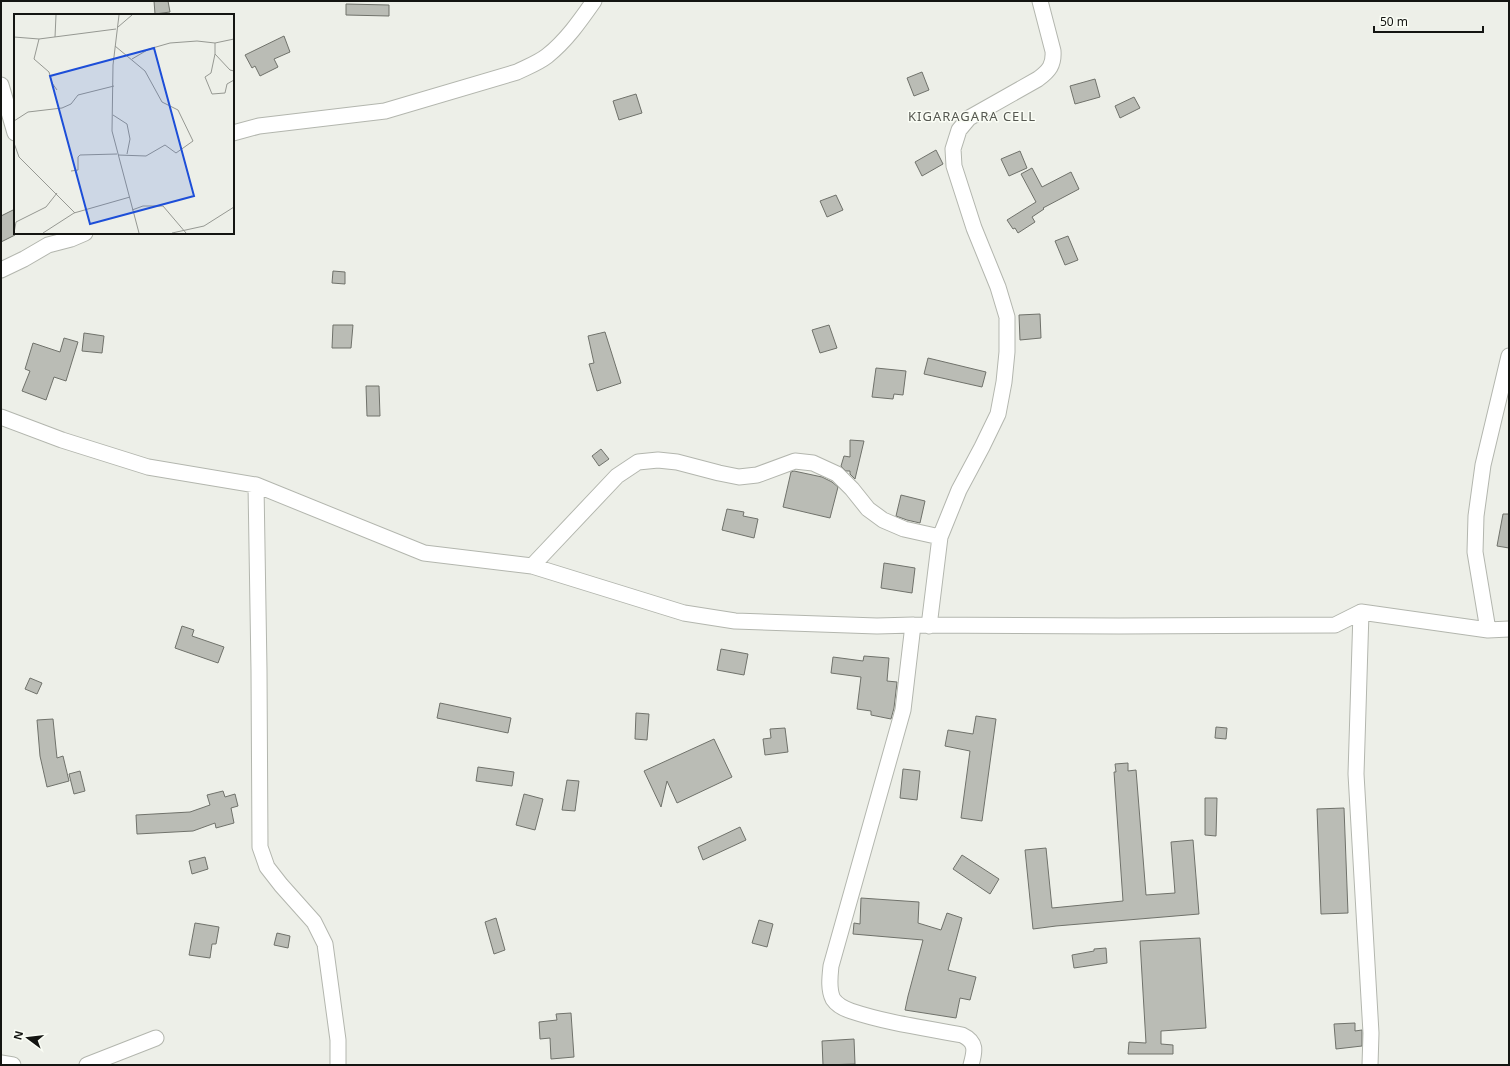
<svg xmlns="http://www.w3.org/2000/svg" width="1510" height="1066" viewBox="0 0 1510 1066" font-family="'Noto Sans',sans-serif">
	<rect width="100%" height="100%" fill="#edefe8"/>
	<path fill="#babcb5" stroke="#70726b" d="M154 1H168L170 12 155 14Z
		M346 4 389 5V16L346 15Z
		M284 36 290 52 274 59 278 67 260 76 255 66 252 68 245 55Z
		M922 72 929 90 914 96 907 78Z
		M1095 79 1100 97 1075 104 1070 86Z
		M636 94 642 113 619 120 613 101Z
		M1134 97 1140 108 1120 118 1115 106Z
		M936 150 943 164 922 176 915 162Z
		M1020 151 1027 168 1009 176 1001 159Z
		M1032 168 1042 187 1071 172 1079 189 1043 208 1044 209 1032 217 1035 222 1018 233 1015 228 1013 229 1007 220 1036 202 1021 174Z
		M836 195 843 210 827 217 820 201Z
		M15 209V235L1 242V216Z
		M1068 236 1078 260 1065 265 1055 241Z
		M333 271 345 272V284L332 283Z
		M1040 314 1041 338 1020 340 1019 315Z
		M333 325H353L351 348H332Z
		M829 325 837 348 820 353 812 330Z
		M605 332 621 383 597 391 589 364 594 363 588 336Z
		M84 333 104 336 102 353 82 351Z
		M64 338 78 342 66 381 54 377 46 400 22 391 30 371 25 369 33 343 60 352Z
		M928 358 986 372 982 387 924 374Z
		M876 368 906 371 903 395 894 394 893 399 872 397Z
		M366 386H379L380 416H367Z
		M850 440 864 441 855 479 850 474V471H846L841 466 844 456 850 457Z
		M601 449 609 459 599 466 592 456Z
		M794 471 822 477 832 482 838 487 830 518 783 507 791 472Z
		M901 495 925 501 920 523 907 520 896 516Z
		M727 509 744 512 743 516 758 519 754 538 722 530Z
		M1503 514H1509V548L1497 546Z
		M884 563 915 568 912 593 881 588Z
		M182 626 194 630 192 636 224 647 218 663 175 648Z
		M721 649 748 654 744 675 717 670Z
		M864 656 889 658 887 681 897 682 894 708 891 719 871 715V711L857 709 861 677 831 673 833 657 863 661Z
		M30 678 42 683 37 694 25 689Z
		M440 703 511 718 508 733 437 718Z
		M636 713 649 714 647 740 635 739Z
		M976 716 996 719 982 821 961 818 970 751 945 746 948 730 973 734Z
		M53 719 57 758 63 756 69 781 47 787 40 756 37 720Z
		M1216 727 1227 728 1226 739 1215 738Z
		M785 728 788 752 765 755 763 739 771 738 770 729Z
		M714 739 732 777 677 803 667 781 661 807 644 771Z
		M1128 763V771L1136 770 1146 895 1175 893 1171 842 1193 840 1199 914 1056 926 1033 929 1025 850 1046 848 1052 908 1123 901 1114 772H1116L1115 764Z
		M478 767 514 772 512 786 476 781Z
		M903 769 920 771 917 800 900 798Z
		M80 771 85 791 74 794 69 774Z
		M567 780 579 781 575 811 562 810Z
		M223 791 225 797 235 794 238 806 231 808 234 823 216 828 215 823 193 831 137 834 136 815 190 812 210 805 207 795Z
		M524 794 543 799 535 830 516 825Z
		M1205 798H1217L1216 836 1205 835Z
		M1344 808 1348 913 1321 914 1317 809Z
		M740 827 746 840 703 860 698 847Z
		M962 855 999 879 990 894 953 869Z
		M205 857 208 869 192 874 189 861Z
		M861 898 919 902 918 923 941 930 947 913 962 918 948 970 976 977 970 1000 960 998 956 1018 905 1010 908 996 923 940 853 934 854 923 860 924Z
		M496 918 505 950 494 954 485 922Z
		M759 920 773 924 767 947 752 943Z
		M195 923 219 927 216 944H212L210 958 189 955Z
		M277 933 290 936 288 948 274 945Z
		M1200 938 1206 1028 1161 1031V1044L1173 1045V1054H1128L1129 1042 1146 1043 1140 941Z
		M1106 948 1107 963 1074 968 1072 955 1094 951V949Z
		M571 1013 574 1057 551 1059 550 1038 540 1039 539 1022 557 1020 556 1014Z
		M1355 1023V1031L1362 1030V1046L1336 1049 1334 1024Z
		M854 1039 855 1064 823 1065 822 1041Z"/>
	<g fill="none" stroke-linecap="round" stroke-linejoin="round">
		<g stroke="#b3b6ae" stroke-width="17">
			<path id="street" d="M1 85 15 133
				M233 133 259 126 385 111 517 72C527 67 538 63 547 56 566 41 580 21 594 1
				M1 270 24 259 48 245 71 239 85 233
				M1 417 62 440 148 467 256 485 424 553 532 566 684 613 735 621 877 626 913 625 1119 626 1335 625 1361 612 1488 630 1509 629
				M256 485 259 670 260 847 267 867 281 885 314 922 325 944 338 1040V1065
				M532 566 617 476 638 462 658 460 677 462 719 473 739 477 757 475 795 461 813 463 837 474 852 489 868 509 883 520 904 529 940 537
				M1361 612 1356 774 1371 1033 1370 1065
				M913 625 903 710 831 966C830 976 828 989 833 999 837 1005 845 1009 851 1011 887 1023 925 1028 962 1035 977 1042 975 1051 971 1065
				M929 626 940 537 959 490 982 447 998 414 1004 382 1007 352V317L998 287 974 228 954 166 953 149 959 130 969 118 1038 79C1049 71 1054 65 1053 51L1040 1
				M1488 630 1475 552 1476 516 1483 465 1509 356
				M1 1063 13 1065
				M87 1065 156 1038"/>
		</g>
		<use href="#street" stroke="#fff" stroke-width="15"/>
	</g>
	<g text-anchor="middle" stroke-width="3" stroke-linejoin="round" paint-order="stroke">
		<g font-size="13" letter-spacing="1" fill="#555750" stroke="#fafdf5">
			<text x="972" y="121">KIGARAGARA CELL</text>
		</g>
	</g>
	<g transform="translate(14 14)">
		<rect width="220" height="220" fill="#edefe8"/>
		<path fill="none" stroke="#969892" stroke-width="1" d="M105 1 99 51 98 117 125 219M104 13 118 1M0 23 25 25 102 15M41 23 42 1M25 25 20 45 35 58 38 69 43 76M201 29V40L216 56 220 57M101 32 131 57 148 88 164 96 179 127 162 139 151 131 132 142 104 141M201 40 197 59 191 63 198 80 211 79 213 70 220 66M118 45 135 35 156 29 183 27 201 29 220 25M99 101 113 110 116 125 113 140M0 107 14 98 48 94 57 90 64 81 100 72M0 129 5 143 61 199M57 157 64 156V143L66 141 103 140M118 196 129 192H149L172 219M0 219 2 208 32 193 43 179M29 219 60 199 116 183M158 219 190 212 220 193"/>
		<path fill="#1d4ed8" fill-opacity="0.15" stroke="#1d4ed8" stroke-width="2" d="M140 34 180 182 76 210 36 62Z"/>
		<rect width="220" height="220" fill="none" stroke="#141512" stroke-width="2"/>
	</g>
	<rect width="1510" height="1066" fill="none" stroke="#141512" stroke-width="4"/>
	<g transform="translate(28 1038) rotate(285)" stroke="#fafdf5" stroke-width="3" paint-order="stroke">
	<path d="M0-3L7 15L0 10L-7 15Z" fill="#141512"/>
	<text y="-6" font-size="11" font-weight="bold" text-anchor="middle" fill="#141512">N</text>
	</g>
	<path d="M1374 26v6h109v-6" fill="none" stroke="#141512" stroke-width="2"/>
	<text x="1380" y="26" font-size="12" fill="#141512" stroke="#fafdf5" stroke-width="3" paint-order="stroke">50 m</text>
</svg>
